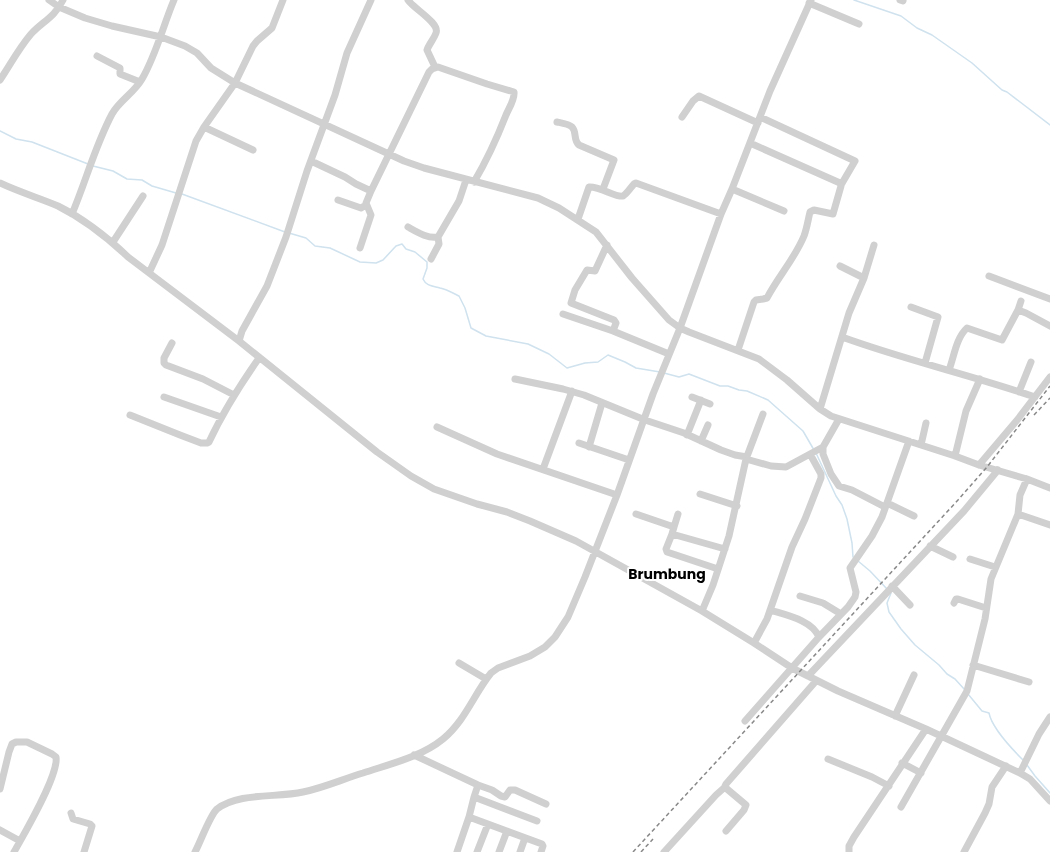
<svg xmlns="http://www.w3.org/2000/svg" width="1050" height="852" viewBox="0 0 1050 852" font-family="Poppins,sans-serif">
	<rect width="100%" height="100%" fill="#fff"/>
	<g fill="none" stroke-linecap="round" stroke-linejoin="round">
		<path stroke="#cfe2ee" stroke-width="1.5" d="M854 0 901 16 917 28 932 35 972 63 1002 90 1007 92 1050 125
			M0 131 16 139 32 142 88 164
			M93 166 113 171 127 179 142 180 152 186 176 193
			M182 194 285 232
			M289 233 306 238 315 246 330 248 360 262 376 263 383 260 396 246 402 244 406 249 415 252 427 262V268L423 279C426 286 433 286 440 288 446 289 453 293 459 296L465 308 471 328 486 336 528 344 549 354 567 368 585 363 598 362 608 355 625 362 636 368 660 372
			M664 373 679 377 689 374 720 386H728L739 390 747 391 768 400 803 431 814 450
			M816 453 836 496 842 505 847 519 852 543 853 557
			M858 561 870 571 887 589
			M891 593 887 603 889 612 901 629 915 645 939 665 947 674 955 679 965 690
			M968 694 982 711 989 713C992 728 1012 749 1023 760
			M1027 765 1035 776 1050 793"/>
		<path stroke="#d0d0d0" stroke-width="7" d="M49 0 59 7 85 18 112 26 161 37 185 46 197 53 211 68 235 83 404 161 424 168 538 198 559 208 596 232 632 278 669 320 680 328 689 332 759 359 787 380 820 409 831 416 955 456 979 465 1027 479 1050 488
			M408 0C414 9 440 23 436 33 434 39 429 44 427 50L435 67
			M900 0 903 1
			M809 3 859 24
			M97 56 120 68V74L140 82
			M0 80C10 65 19 48 31 34 43 21 54 18 63 0
			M682 117 693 101 699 96 758 123
			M760 117 855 161 841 185
			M557 122C562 123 569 124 572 127 577 132 573 140 579 145L614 160 603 189
			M204 127 253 150
			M311 161 345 177 356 184 371 191 429 72 432 69 438 67 487 84 514 92C515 99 509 108 506 115 497 138 487 160 474 182
			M0 183C19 192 39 198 58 206 84 219 107 237 128 257L239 341 377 452 411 476 434 489 477 504 507 512 530 521 576 541 702 611 754 643 792 668 838 691 926 729 1020 773 1030 779 1050 801
			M732 189 784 211
			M338 200 361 208 366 205
			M72 214C86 181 95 146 112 114 119 101 134 93 142 79 156 55 163 26 174 0
			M578 219 589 187C599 186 617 198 623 196 627 194 631 187 634 184L636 183 721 214
			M408 227C417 232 428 239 438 237L459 201 466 180
			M113 242 143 196
			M607 245 595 271 587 270 575 290 571 303 614 320 616 323 613 331
			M360 248 371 215 366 203 371 191
			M431 259 439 244 438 237
			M840 266 864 278
			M149 273 162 245 196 141 204 127 235 83 253 46 257 41 272 28 283 0
			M989 276 1050 299
			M911 307 938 317 925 363
			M1018 310 1021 301
			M563 314 613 331 669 354
			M842 337C905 360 971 375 1035 397
			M239 341 242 331 267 286 286 237 307 171 335 95 347 53 371 0
			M172 343 164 358V363L166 365 203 379 234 395
			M738 350 754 302 756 300 763 299 767 298C778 277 795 258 804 236 807 228 808 220 810 212L814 210 833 214 841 186 840 183 750 143
			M949 370C954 357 956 338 967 328L1002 340 1018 310 1026 313 1050 326
			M515 379 563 389 584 395 645 420 684 433 721 450 735 455 747 457
			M1019 392 1031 362
			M164 397 221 417
			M692 397 710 404
			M820 409 849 313 864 278 874 245
			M130 415 180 435 201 443H207L209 442C223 412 240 385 259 358
			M839 419 823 447V454L831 474 839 486 852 490 885 507
			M437 427 497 454 617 495
			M687 435 701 400
			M701 441 708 425
			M579 443 629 460
			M921 445 926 423
			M589 447 602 403
			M955 456 966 411 980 379
			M746 459 771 466 786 467 823 447
			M979 465 1018 419 1050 377
			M543 469 572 391
			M700 494 737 506
			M887 503 914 516
			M636 514 674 527 672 534 725 549
			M1018 514 1050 525
			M674 527 678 514
			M672 534 666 549 667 552 718 569
			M930 546 953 557
			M970 559 995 567
			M892 586 910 605
			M800 596 823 603 841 614
			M954 603 956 599H958L986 608
			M770 610C786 615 812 620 819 637
			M702 611 713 585 729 536 746 459 763 414
			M754 643 767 619 792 547 805 519 821 478V474L810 454
			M459 663 486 679
			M973 665 1029 682
			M808 676 964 511 998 470
			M895 716 914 675
			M745 721 819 637 848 607 855 597 856 592 850 568 872 536 882 517 909 441
			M414 755 478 785 492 790 501 796 505 797 510 790H515L546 804
			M828 759 872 777 889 786
			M902 763 921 773
			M1020 773 1039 734 1050 717
			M478 785 474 797 537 821
			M0 789 9 752 12 744 16 742H27L52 754 56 757C59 775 24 834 14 852
			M474 797 469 817 542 844 543 846 541 852
			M901 807 967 691 985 619 991 579 1018 514 1020 495 1027 479
			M71 813 73 819 90 824 92 826 84 852
			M0 830 20 841
			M726 831 744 810 746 805 727 789 725 786 726 784 816 681
			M195 852C200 843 210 815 217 809 239 792 277 798 303 792 323 788 343 779 363 773 390 764 421 757 443 739 465 721 474 694 491 673L498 668 530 656 545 647 555 637 568 617 585 577 617 495 653 394 680 328 721 214 732 189 770 91 811 0
			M457 852 469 817
			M477 852 488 824
			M499 852 507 831
			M520 852 525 838
			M664 852 716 795 725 787
			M849 852V846L854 837 926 729
			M964 852 985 813 989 804 992 787 1006 766"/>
		<path stroke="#888" stroke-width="1.5" stroke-dasharray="4 3" stroke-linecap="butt" d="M1034 415 1050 398
			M633 852 958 500 987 467 1050 386
			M641 852 653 839"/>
	</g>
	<g text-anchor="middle" stroke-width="4" stroke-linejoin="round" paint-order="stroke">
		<g font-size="14" font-weight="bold" fill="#000" stroke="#fff">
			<text x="667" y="579">Brumbung</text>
		</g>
	</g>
</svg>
